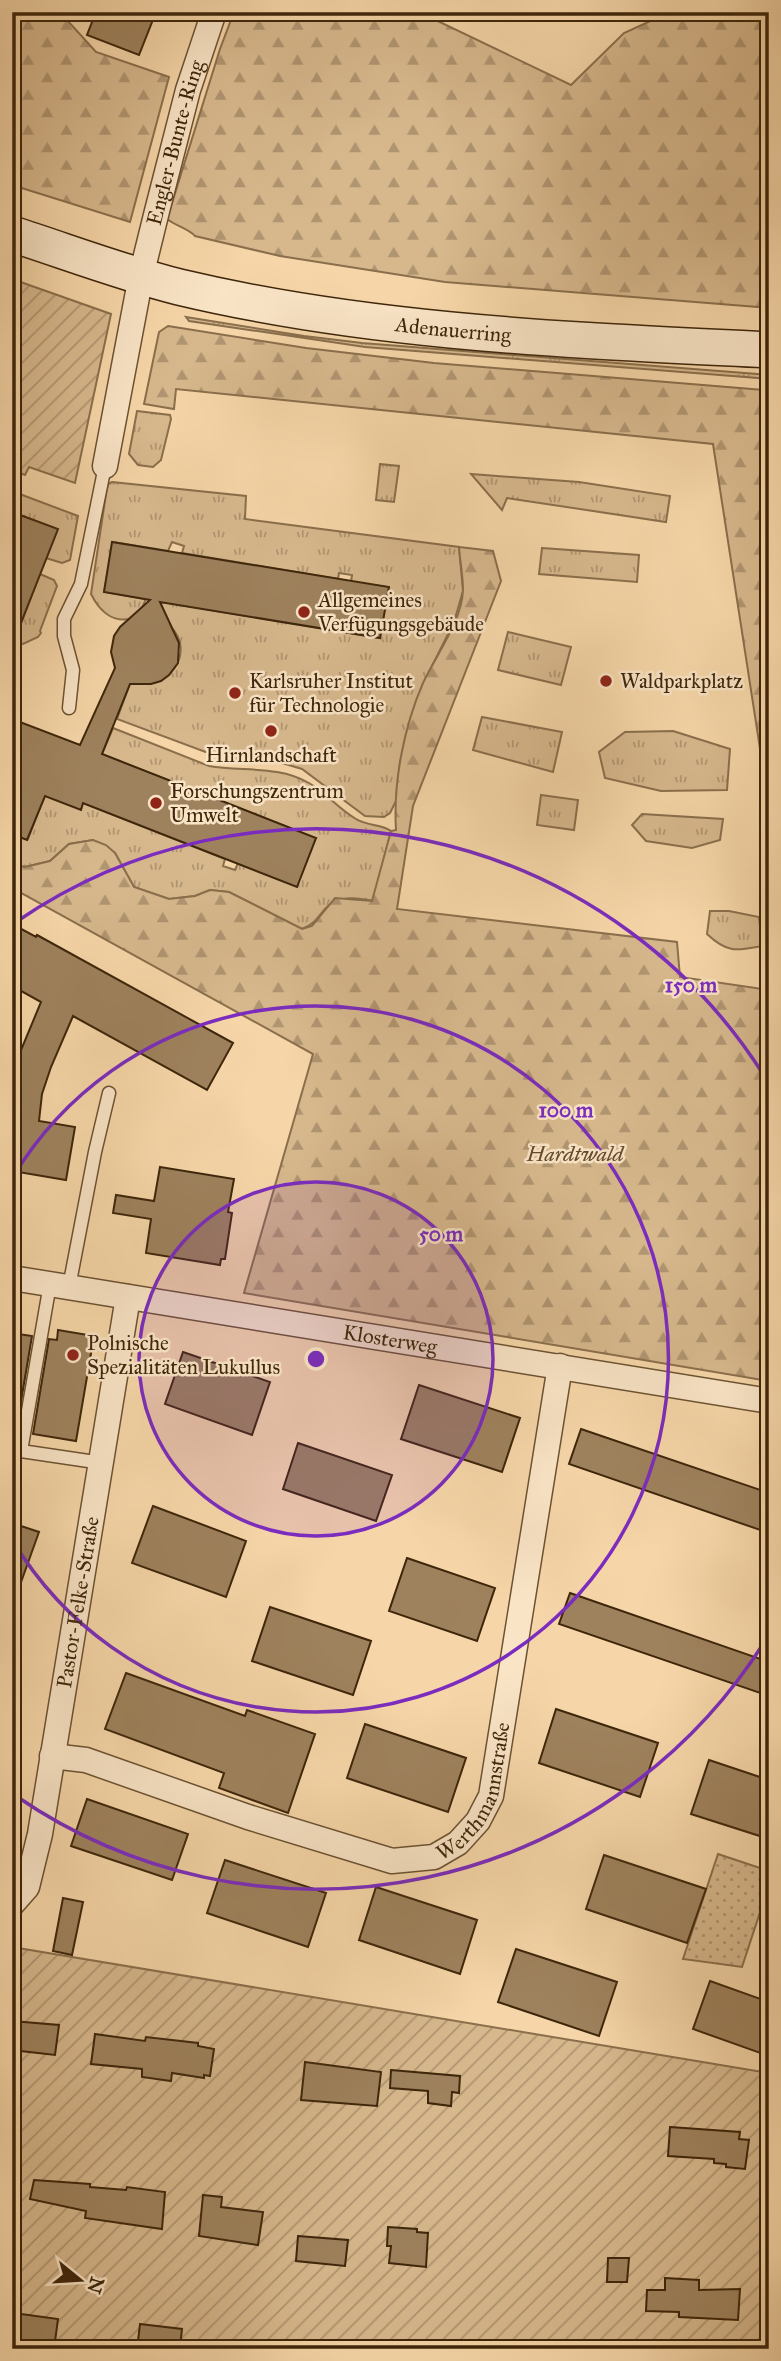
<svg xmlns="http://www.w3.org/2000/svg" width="781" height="2361" viewBox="0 0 781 2361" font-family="'IM FELL Great Primer',serif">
	<defs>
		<pattern id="grass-tufts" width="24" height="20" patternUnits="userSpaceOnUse" patternTransform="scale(1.75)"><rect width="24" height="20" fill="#d7b88d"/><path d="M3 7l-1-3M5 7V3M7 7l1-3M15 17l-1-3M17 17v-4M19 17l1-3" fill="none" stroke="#b09571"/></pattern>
		<pattern id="forest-firs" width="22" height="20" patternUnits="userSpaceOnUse" patternTransform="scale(1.75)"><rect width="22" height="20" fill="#d7b88d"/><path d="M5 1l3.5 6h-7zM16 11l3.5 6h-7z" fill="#b09571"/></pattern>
		<pattern id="park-dots" width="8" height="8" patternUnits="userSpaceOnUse" patternTransform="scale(1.75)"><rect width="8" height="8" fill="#d7b88d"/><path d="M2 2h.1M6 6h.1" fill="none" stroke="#b09571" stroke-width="1.8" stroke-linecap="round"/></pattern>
		<pattern id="garden-furrows" width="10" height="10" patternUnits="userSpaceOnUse" patternTransform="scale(1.75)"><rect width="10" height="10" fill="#d7b88d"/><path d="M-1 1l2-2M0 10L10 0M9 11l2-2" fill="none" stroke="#b09571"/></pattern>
	</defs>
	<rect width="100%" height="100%" fill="#f6d6a8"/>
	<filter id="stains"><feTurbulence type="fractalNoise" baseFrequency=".00286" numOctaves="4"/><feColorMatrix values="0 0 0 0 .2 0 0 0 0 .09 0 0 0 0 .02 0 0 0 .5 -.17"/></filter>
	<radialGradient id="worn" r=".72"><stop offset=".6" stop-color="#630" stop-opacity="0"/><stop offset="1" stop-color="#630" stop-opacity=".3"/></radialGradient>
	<path fill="url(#grass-tufts)" stroke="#8a6f4c" stroke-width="2" d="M186 317 304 336 362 343 769 375V379L365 347 189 321Z
		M137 411 170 415 171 419 161 460 153 467 138 465 129 454Z
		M380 464 399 466 394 502 376 500Z
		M471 474 579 482 670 496 666 522 507 498 502 510Z
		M112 482 246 496 245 519 459 547 463 591 454 622 423 684 400 762 396 801 390 813 384 817 365 816 302 769 275 761 227 760 117 719 131 681C166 694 198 653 170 626 167 623 161 620 156 617L162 602 380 638 388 587 351 582 352 575 339 573 338 579 182 553 184 546 172 542 168 551 113 542 104 592 146 599 138 617C115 625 101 614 91 594L106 494 108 484Z
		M17 493 78 516 70 560 62 563 46 558 57 529 12 512V494Z
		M542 548 639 555 637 582 539 574Z
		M40 574 54 580 57 586 40 631 41 633 38 637 23 644 12 641V627L19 629Z
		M508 632 571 647 561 685 498 670Z
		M482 717 562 732 553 772 473 750Z
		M113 728 209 766C242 772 278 765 309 783 326 793 339 809 356 819 367 826 382 824 391 831L373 901C355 897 337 895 324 910 317 919 313 925 302 929L229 892 210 890 195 896 169 899 134 887 115 853 93 840 69 844 50 861 25 867 12 865V834L28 839 47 789 80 809 83 803 225 859 223 866 235 870 238 863 315 838 102 754Z
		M673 731 730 749 727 790 661 791 605 778 599 752 625 732Z
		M541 795 578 800 574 830 537 825Z
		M642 814 723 819 720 840 692 848 646 841 632 825Z
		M710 911H729L759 917 762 946C736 951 727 953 707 934Z"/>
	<path fill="url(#forest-firs)" stroke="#8a6f4c" stroke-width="2" d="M12 12H51L67 20 96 52 169 77 130 222 12 185Z
		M234 12H419L571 85 624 33 670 12H769V308L445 282 280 256 195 236C189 229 176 226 167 219L220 49Z
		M168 326 306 348 434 363 764 390 769 564V781H765L713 444 176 389 174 409 144 404 159 332Z
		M459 547 493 551 501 581 413 806 397 909 677 942 680 977 769 990V1381L244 1293 313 1054 12 888V865L25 867 50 861 69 844 93 840 106 845 115 853 134 887 169 899 195 896 210 890 229 892 302 929 312 926 335 898 372 901 391 831 396 830C393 782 404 727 423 683 436 655 462 621 463 590 463 576 460 561 459 547Z"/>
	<path fill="url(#park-dots)" stroke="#8a6f4c" stroke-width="2" d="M718 1854 769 1871V1885L742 1967 683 1959Z"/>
	<path fill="url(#garden-furrows)" stroke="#8a6f4c" stroke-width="2" d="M12 279 111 314 75 483 29 467 25 475 12 470Z
		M12 1947 769 2073V2349H12Z"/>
	<path fill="#9e825d" stroke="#3e260b" stroke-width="2" d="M96 12H156L139 55 87 35Z
		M12 512 58 529 13 643 12 642Z
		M112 542 389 587 380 638 160 602 179 643 178 663 169 675 161 681 151 684H130L102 754 316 838 297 887 83 803 81 810 45 796 27 840 12 834V719L80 745 115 668 111 652 114 636 120 627 150 600 104 592Z
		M12 924 36 937 37 935 233 1043 207 1090 73 1016 51 1067 42 1094 39 1121 75 1127 66 1180 18 1172V1167L12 1166V1052L19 1055 41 1002 12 986Z
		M160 1167 234 1179 228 1212 232 1213 225 1259H221L220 1265 146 1253 151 1219 113 1213 116 1195 154 1201Z
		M58 1330 94 1336 76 1441 33 1434 49 1339 57 1340Z
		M12 1333 32 1336 16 1431H12Z
		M183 1352 270 1382 252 1435 165 1404Z
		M419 1385 520 1418 502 1472 401 1439Z
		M581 1429 769 1493V1533L569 1464Z
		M298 1443 392 1475 376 1521 283 1489Z
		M153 1506 246 1541 226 1597 132 1563Z
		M12 1523 39 1532 15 1599H12Z
		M407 1558 495 1588 477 1641 389 1611Z
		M570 1593 769 1662V1696L559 1624Z
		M270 1607 371 1641 353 1695 252 1661Z
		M126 1673 245 1716 247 1710 315 1734 288 1813 219 1788 224 1773 105 1729Z
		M556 1709 658 1743 640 1797 539 1763Z
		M365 1724 466 1758 448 1812 347 1778Z
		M709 1760 769 1780V1839L691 1814Z
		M87 1799 188 1834 172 1880 71 1846Z
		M604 1855 706 1889 687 1943 586 1909Z
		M225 1860 326 1893 308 1947 207 1913Z
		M376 1887 477 1920 460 1974 359 1940Z
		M63 1898 83 1902 72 1955 53 1951Z
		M516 1949 617 1982 599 2036 498 2002Z
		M710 1981 769 2002V2056L693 2029Z
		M12 2021 59 2025 55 2055 12 2050Z
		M95 2034 145 2041 146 2037 198 2043V2046L214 2049 210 2076 204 2075V2078L172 2073 171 2081 142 2077V2069L91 2064Z
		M305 2062 381 2072 377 2106 301 2100Z
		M391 2070 460 2076 459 2093 452 2092 451 2106 428 2103V2091L390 2088Z
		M670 2127 740 2132 739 2139 749 2140 745 2169 726 2167V2164L714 2163V2159L668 2156Z
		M34 2180 90 2184V2187L126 2190 127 2187 165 2192 162 2229 85 2218 86 2211 30 2199Z
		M203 2195 222 2197 221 2207 263 2212 258 2245 199 2236Z
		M388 2227 417 2229V2232L428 2233 426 2267 389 2263 391 2246H387Z
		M298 2236 348 2240 345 2266 296 2261Z
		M608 2258H629L627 2282H607Z
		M665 2278 699 2280V2290L740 2289 738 2320 679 2317V2312L646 2311 647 2290H665Z
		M14 2313 58 2319 54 2349H12Z
		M140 2324 182 2329 180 2347 138 2341Z"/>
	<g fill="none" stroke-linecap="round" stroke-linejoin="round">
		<g stroke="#6c5232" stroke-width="15">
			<path id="lane" d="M69 708 73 670 64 636V619L81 584 105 466
				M50 1284 21 1451 102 1463
				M69 1287 95 1152 109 1093"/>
		</g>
		<g stroke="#6c5232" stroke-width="27">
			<g id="street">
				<path id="s1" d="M105 466 141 276 157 211 188 90 214 12"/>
				<path id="s2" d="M12 1278 769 1401"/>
				<path id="s3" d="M52 1756 86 1760 248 1817 392 1861 434 1857 458 1843 478 1821 491 1796 560 1366"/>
				<path id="s4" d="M12 1904 27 1887 40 1834 128 1297"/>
			</g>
		</g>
		<g stroke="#3e260b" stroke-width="38">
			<g id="secondary">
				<path id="s5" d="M12 234C68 252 123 273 179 287 372 333 572 340 769 350"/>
			</g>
		</g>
		<use href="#lane" stroke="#f9e4c6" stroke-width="12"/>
		<use href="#street" stroke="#f9e4c6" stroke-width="24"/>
		<use href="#secondary" stroke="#f9e4c6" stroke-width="35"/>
	</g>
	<circle cx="316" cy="1359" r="177" fill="#7b2cbf" fill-opacity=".12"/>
	<g fill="none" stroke="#7b2cbf" stroke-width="3.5">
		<circle cx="316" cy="1359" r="177"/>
		<path d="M13 1177A353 353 0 1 1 13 1541"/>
		<path d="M768 1636A530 530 0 0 1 16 1796M16 922A530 530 0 0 1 768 1082"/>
	</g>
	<g fill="#8f2418" stroke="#f9e4c6" stroke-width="2.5">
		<circle cx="304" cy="612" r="7"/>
		<circle cx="606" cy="681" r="7"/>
		<circle cx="235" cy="693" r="7"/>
		<circle cx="271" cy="731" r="7"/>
		<circle cx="156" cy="803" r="7"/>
		<circle cx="73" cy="1355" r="7"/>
	</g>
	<g text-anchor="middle" stroke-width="5" stroke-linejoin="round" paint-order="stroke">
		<g font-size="21" fill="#3e260b" stroke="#f9e4c6">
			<text dy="7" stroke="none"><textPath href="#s1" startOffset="331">Engler-Bunte-Ring</textPath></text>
			<text dy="7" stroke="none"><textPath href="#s5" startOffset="453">Adenauerring</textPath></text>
			<text dy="7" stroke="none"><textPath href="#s2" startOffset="383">Klosterweg</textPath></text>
			<text dy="7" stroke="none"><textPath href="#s4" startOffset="312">Pastor-Felke-Straße</textPath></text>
			<text dy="7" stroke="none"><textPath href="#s3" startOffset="481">Werthmannstraße</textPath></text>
		</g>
		<g font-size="21" fill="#3e260b" stroke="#f9e4c6" text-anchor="start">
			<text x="318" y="607">Allgemeines<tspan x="318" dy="24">Verfügungsgebäude</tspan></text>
			<text x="249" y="688">Karlsruher Institut<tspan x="249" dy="24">für Technologie</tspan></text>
			<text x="620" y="688">Waldparkplatz</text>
			<text x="271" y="762" text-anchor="middle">Hirnlandschaft</text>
			<text x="170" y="798">Forschungszentrum<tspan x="170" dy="24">Umwelt</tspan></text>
			<text x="87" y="1350">Polnische<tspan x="87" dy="24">Spezialitäten Lukullus</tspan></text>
		</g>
		<g font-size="21" font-style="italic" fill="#644a2c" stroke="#f9e4c6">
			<text x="575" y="1161">Hardtwald</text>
		</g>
	</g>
	<circle cx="316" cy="1359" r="10" fill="#7b2cbf" stroke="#f9e4c6" stroke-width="3.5"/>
	<g font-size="21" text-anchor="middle" font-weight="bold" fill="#7b2cbf" stroke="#f9e4c6" stroke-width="5" stroke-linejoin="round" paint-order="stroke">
		<text x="691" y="992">150 m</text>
		<text x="566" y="1117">100 m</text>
		<text x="441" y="1241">50 m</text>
	</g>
	<rect width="781" height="2361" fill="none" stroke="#f6d6a8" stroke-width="42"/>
	<rect x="14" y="14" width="753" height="2333" fill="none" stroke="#3e260b" stroke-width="3.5"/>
	<rect x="21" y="21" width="739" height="2319" fill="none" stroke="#3e260b" stroke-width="2"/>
	<g transform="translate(80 2280) rotate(108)" stroke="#f9e4c6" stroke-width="5" paint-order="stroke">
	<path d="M0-5L12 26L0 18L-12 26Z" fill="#3e260b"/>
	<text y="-10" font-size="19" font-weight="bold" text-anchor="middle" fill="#3e260b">N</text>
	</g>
	<rect width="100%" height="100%" filter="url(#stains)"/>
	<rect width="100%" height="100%" fill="url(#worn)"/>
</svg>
